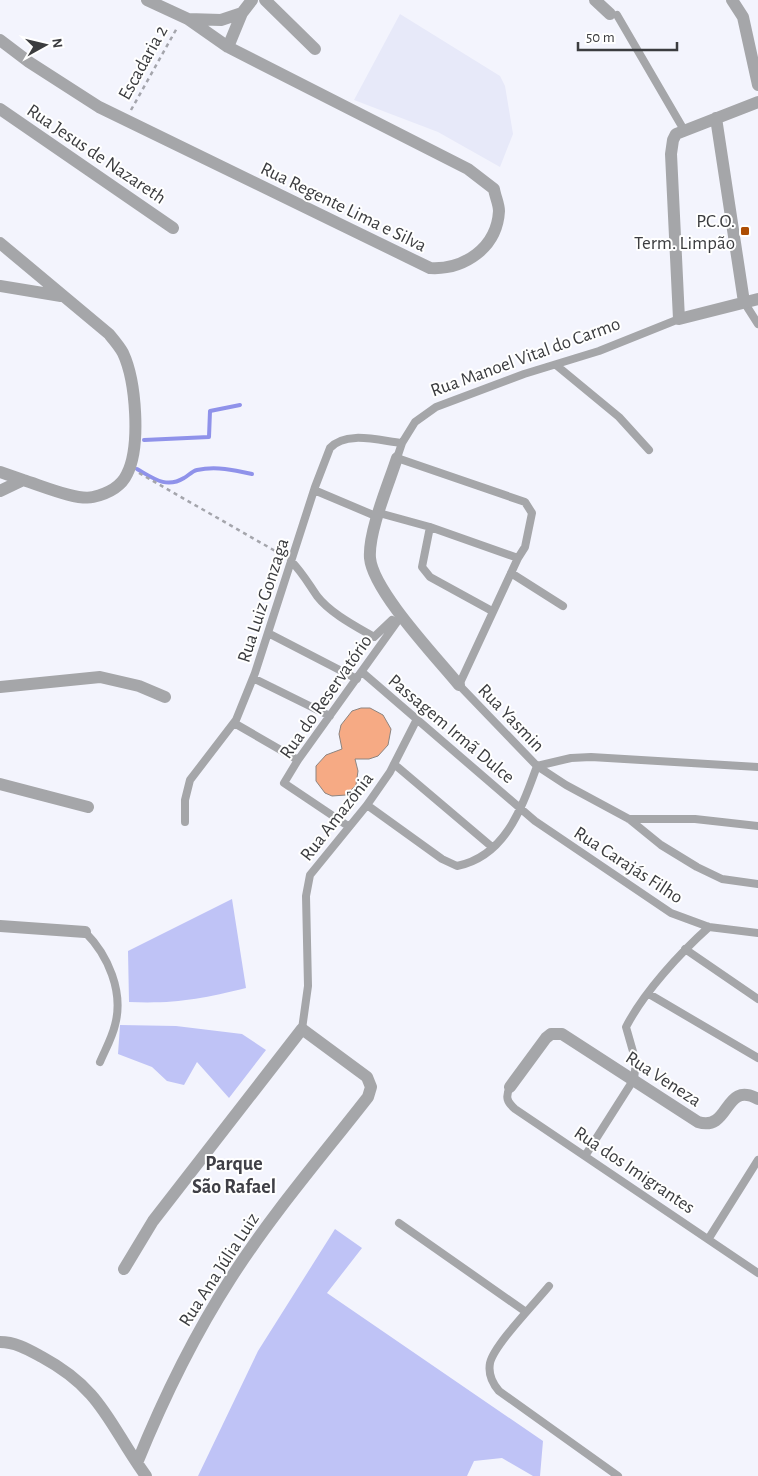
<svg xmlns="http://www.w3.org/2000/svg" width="758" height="1476" viewBox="0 0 758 1476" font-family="'Alegreya Sans',sans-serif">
	<rect width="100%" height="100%" fill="#f3f4fd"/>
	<path fill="#e7e9f9" d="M400 14 500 76 505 86 513 134 500 167 438 132 354 100Z"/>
	<path fill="#bfc3f6" d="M232 899 246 988C202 999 174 1004 129 1002L128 951Z
		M120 1025 176 1026 242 1034 266 1050 229 1098 197 1062 184 1085 167 1081 152 1067 118 1054Z
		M335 1229 362 1248 327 1293 543 1441 540 1476H533L502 1458 474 1461 467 1476H198L258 1351Z"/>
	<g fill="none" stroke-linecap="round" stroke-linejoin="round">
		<path stroke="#8f92ea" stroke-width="4" d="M144 440 209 437 210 411 240 405
			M137 469C153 478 166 489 184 478 188 476 192 471 197 470 216 466 234 470 252 474"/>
	</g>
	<path fill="#f6aa84" stroke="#8c8480" d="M361 708H370L383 715 391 729 388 745 378 756 369 759H355L358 771 356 785 346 795 332 796 325 793 316 781V766L326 755 342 749 339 734 341 725 352 711Z"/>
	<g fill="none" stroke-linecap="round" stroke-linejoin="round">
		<path stroke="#a4a5ac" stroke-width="2.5" stroke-dasharray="4 4" stroke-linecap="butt" d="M131 110 177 28
			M139 473 284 556"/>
		<path stroke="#a5a6a9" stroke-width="8" d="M617 15 684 130
			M744 302 758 324
			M679 319 599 351 524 374 436 407 415 422 402 443 397 458 525 502 532 513 525 547 518 558 459 685 537 766 566 785 629 819 661 845 697 867 722 879 758 884
			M556 365 619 417 649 450
			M314 490 378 517
			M379 513 430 527 518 558
			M430 527 422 567 430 577 492 611
			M291 561C302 572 308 583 317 596 330 613 355 626 374 637L392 620 396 623
			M511 573 563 606
			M268 633 357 679
			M362 672 535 821 671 913 709 927 758 933
			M253 678 330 716
			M234 723 298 760
			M394 764 492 847
			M367 805 442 859 457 866C506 856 522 807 537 766L571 758 591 757 758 767
			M629 819H695L758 826
			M185 822V800L190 780 236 720 255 673 315 487 330 448C346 430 381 441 402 443
			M348 826 284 783 298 760 402 615
			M85 932C108 955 124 992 115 1025 112 1038 105 1050 100 1062
			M685 949 758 999
			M649 994 758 1058
			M302 1029 308 986 306 896 310 875 367 805 390 772 417 719
			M510 1087C505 1097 507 1102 515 1109L758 1273
			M585 1156 634 1079 636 1062 626 1027C644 992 680 953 709 927
			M399 1223 526 1312
			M709 1238 758 1160
			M549 1286C536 1302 494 1345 490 1363 488 1374 492 1383 499 1391L618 1476"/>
		<path stroke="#a5a6a9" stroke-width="12" d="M265 0 315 49
			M595 0 610 14
			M732 0 743 17 758 85
			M188 19 221 20 242 13
			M0 40 29 62 99 107 430 268C464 270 497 248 499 211 499 204 495 196 494 189L468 169 228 47 188 19 147 0
			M228 47 242 13 252 0
			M758 102 676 134 673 140 671 154 679 319 758 299
			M0 109 173 228
			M716 118 744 302
			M0 243 109 334C114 340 120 347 123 353 136 381 141 446 127 474 121 487 106 494 93 497 77 501 40 485 23 480L0 491
			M0 286 61 296
			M397 458C389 483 368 532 370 558 373 591 437 658 459 685
			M0 472 23 480
			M0 687 100 677 139 686 165 697
			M0 784 88 807
			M0 926 85 932
			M510 1087 546 1038 551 1034H562L698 1122C731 1132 723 1080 758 1099
			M124 1269 153 1221 302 1029 367 1077 371 1087 368 1097C322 1156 272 1214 231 1278 193 1337 163 1399 137 1463
			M0 1342C16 1342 29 1350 42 1357 103 1390 109 1425 146 1476"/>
	</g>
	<rect fill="#ad4d04" stroke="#fff" stroke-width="2" x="740" y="226" width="10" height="10" rx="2.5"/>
	<g text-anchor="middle" stroke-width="4" stroke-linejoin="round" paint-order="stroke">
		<g font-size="19" fill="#3b3c3f" stroke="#fff">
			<text transform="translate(142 62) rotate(-61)" y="7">Escadaria 2</text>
			<text transform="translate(97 153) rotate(34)" y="7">Rua Jesus de Nazareth</text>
			<text transform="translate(344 206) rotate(26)" y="7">Rua Regente Lima e Silva</text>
			<text transform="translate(525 356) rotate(-20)" y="7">Rua Manoel Vital do Carmo</text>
			<text transform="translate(262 600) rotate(-72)" y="7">Rua Luiz Gonzaga</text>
			<text transform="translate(325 696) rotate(-55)" y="7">Rua do Reservatório</text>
			<text transform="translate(512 717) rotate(46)" y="7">Rua Yasmin</text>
			<text transform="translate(452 728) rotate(40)" y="7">Passagem Irmã Dulce</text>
			<text transform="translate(336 816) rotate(-52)" y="7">Rua Amazônia</text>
			<text transform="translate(629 864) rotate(33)" y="7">Rua Carajás Filho</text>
			<text transform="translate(664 1078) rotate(33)" y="7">Rua Veneza</text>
			<text transform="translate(635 1169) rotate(34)" y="7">Rua dos Imigrantes</text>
			<text transform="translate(218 1269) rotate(-57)" y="7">Rua Ana Júlia Luiz</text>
		</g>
		<g font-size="19" fill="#3b3c3f" stroke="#fff" text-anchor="end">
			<text x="735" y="227">P.C.O.<tspan x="735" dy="22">Term. Limpão</tspan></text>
		</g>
		<g font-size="20" font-weight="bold" fill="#3f3f46" stroke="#fff">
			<text x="234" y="1170">Parque<tspan x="234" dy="23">São Rafael</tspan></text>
		</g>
	</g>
	<g transform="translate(45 45) rotate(82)" stroke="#ffffff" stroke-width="4" paint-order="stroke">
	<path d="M0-4L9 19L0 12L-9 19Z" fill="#3b3c3f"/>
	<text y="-8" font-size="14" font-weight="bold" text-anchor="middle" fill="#3b3c3f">N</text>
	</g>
	<path d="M578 42v8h99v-8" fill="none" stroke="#3b3c3f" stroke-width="2.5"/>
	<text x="586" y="42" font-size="15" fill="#3b3c3f" stroke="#ffffff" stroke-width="4" paint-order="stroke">50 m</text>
</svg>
